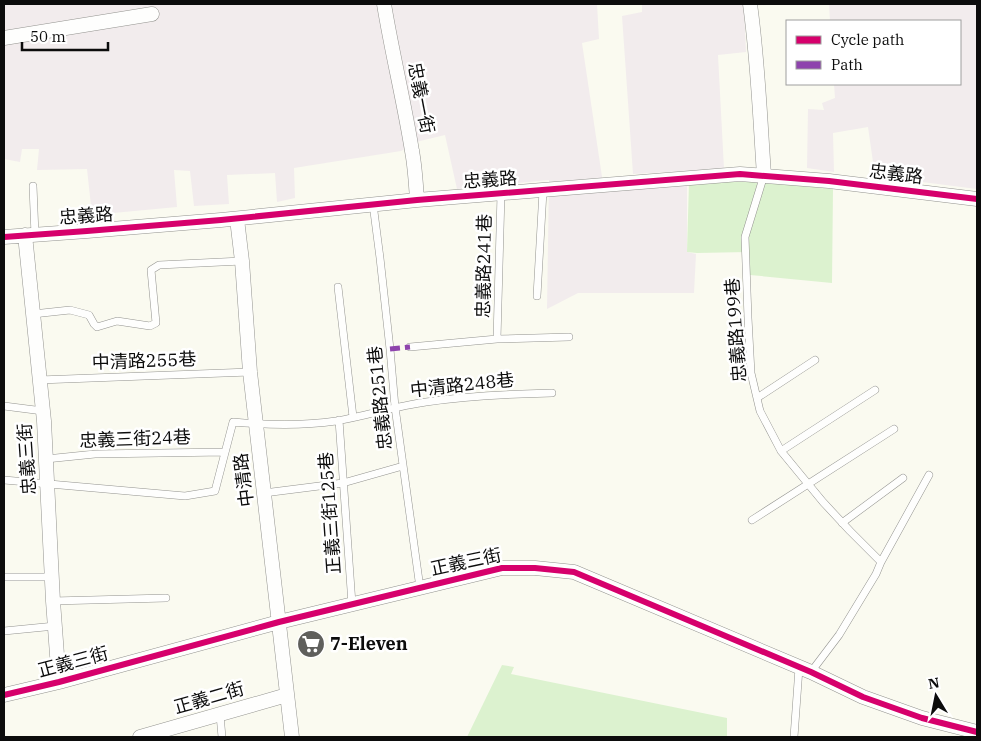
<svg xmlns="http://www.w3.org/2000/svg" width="981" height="741" viewBox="0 0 981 741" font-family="'IBM Plex Serif','Noto Sans TC',serif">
	<rect width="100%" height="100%" fill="#fafaf0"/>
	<path fill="#f2eced" d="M4 4H597L599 39 582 43 604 190 687 185V252L696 254 694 293H578L547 309 549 180 457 189 445 135 420 141 401 151 294 168 295 198 277 202 275 173 227 175 229 204 194 206 190 171 174 170 177 207 92 215 87 169 37 170 39 149H22L20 162 4 159Z
		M642 4H787L744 6 746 52 718 55 724 169 633 174 622 16 642 12Z
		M829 4H977V189L875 176 868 127 833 133 834 172 807 168 808 109 824 110 822 103 835 98 834 84H960V21H830Z"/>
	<path fill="#dcf2cf" d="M689 182H764L833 189 832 283 750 275 748 252 697 253 687 252Z
		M502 665 514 667 511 674 727 718V737H467Z"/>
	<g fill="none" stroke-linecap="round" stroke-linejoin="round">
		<g stroke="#93938f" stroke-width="8">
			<path id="service" d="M764 175 745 237 748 318 751 373 760 411 781 451 823 502 850 531 881 562
				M33 186 35 235
				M373 204 380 258 390 349 395 407 420 588
				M338 287 353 417
				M537 296 543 191
				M33 314 70 310 89 315 94 324 97 327 117 321 150 326 156 323 151 270 159 265 242 261
				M497 339 501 194
				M410 347 497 339 569 337
				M39 380 250 372
				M757 398 815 360
				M4 406 43 411
				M339 420 352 604
				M781 451 875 390
				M46 459 95 454 225 452
				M4 480 185 496 215 491 233 422C268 425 302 426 336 421 366 416 396 406 426 402 468 396 510 394 552 393
				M264 493 343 483 403 466
				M752 520 894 429
				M842 523 903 478
				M4 577H52
				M53 601 166 598
				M4 631 55 626
				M811 672 839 635 876 574 881 562 929 475
				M220 715 222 737
				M794 737 799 668"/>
		</g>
		<g stroke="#93938f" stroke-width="15">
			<path id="minor" d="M384 4C392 53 404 101 412 151 415 167 416 184 417 200
				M750 4C758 61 760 118 764 175
				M4 38 152 14
				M237 219 242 261 250 372 292 737
				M25 235 44 421 53 601 59 682
				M4 237 87 231 221 220 417 200 740 174 829 181 977 199
				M4 695 59 682 279 622 502 568H535L574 572 811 672 863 697 922 718 977 732
				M140 737 287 695"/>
		</g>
		<use href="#service" stroke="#fefefd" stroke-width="7"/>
		<use href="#minor" stroke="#fefefd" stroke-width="14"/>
		<path stroke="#8e44ad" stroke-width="5" stroke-dasharray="10 5" stroke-linecap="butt" d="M390 349 410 347"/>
		<g stroke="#fff" stroke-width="9">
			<path id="cycleway" d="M4 237 87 231 221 220 417 200 740 174 829 181 977 199
				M4 695 59 682 279 622 502 568H535L574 572 811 672 863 697 922 718 977 732"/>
		</g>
		<use href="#cycleway" stroke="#d6006c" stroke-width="6"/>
	</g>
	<defs>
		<g id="supermarket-disc" transform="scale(1.4375)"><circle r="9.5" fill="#5f5f5c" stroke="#fff"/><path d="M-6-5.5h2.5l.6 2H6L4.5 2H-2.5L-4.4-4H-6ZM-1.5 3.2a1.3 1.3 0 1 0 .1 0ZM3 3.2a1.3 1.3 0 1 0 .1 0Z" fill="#fff"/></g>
	</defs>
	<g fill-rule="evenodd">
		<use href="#supermarket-disc" x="311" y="644"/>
	</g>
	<g text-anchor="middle" stroke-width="5" stroke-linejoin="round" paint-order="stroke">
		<g font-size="18" fill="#0c0c0c" stroke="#fff">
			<text transform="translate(421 98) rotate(79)" y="6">忠義一街</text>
			<text transform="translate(896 174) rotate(7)" y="6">忠義路</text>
			<text transform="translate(490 180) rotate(-4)" y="6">忠義路</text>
			<text transform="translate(86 216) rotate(-4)" y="6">忠義路</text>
			<text transform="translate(484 266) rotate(-89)" y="6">忠義路241巷</text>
			<text transform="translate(736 330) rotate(-94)" y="6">忠義路199巷</text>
			<text transform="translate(144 361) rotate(-2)" y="6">中清路255巷</text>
			<text transform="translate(462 385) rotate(-6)" y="6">中清路248巷</text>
			<text transform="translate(380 398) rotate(-96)" y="6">忠義路251巷</text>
			<text transform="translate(135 439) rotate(-2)" y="6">忠義三街24巷</text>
			<text transform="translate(27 459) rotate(-94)" y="6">忠義三街</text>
			<text transform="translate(244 480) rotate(-97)" y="6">中清路</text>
			<text transform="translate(330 513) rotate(-94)" y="6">正義三街125巷</text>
			<text transform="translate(466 562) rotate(-12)" y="6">正義三街</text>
			<text transform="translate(73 662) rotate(-15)" y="6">正義三街</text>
			<text transform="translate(209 698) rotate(-16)" y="6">正義二街</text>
		</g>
		<g font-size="18" font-weight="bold" fill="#0c0c0c" stroke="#fff" text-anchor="start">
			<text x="330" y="650">7-Eleven</text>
		</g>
	</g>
	<rect width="981" height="741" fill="none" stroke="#0c0c0c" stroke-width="10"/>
	<rect x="786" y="20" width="175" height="65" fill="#ffffff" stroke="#9e9e9e"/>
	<rect x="796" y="36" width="25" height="8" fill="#d6006c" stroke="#9e9e9e"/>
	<text x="831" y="45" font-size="15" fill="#0c0c0c">Cycle path</text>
	<rect x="796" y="61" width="25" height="8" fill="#8e44ad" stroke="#9e9e9e"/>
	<text x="831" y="70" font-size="15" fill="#0c0c0c">Path</text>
	<g transform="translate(936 696) rotate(350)" stroke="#ffffff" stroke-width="4" paint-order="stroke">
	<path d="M0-4L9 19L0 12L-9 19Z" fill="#0c0c0c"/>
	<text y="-8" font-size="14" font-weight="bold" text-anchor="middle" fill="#0c0c0c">N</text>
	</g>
	<path d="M22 42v8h86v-8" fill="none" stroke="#0c0c0c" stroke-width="2.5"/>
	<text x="30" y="42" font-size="15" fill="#0c0c0c" stroke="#ffffff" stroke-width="4" paint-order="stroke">50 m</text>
</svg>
